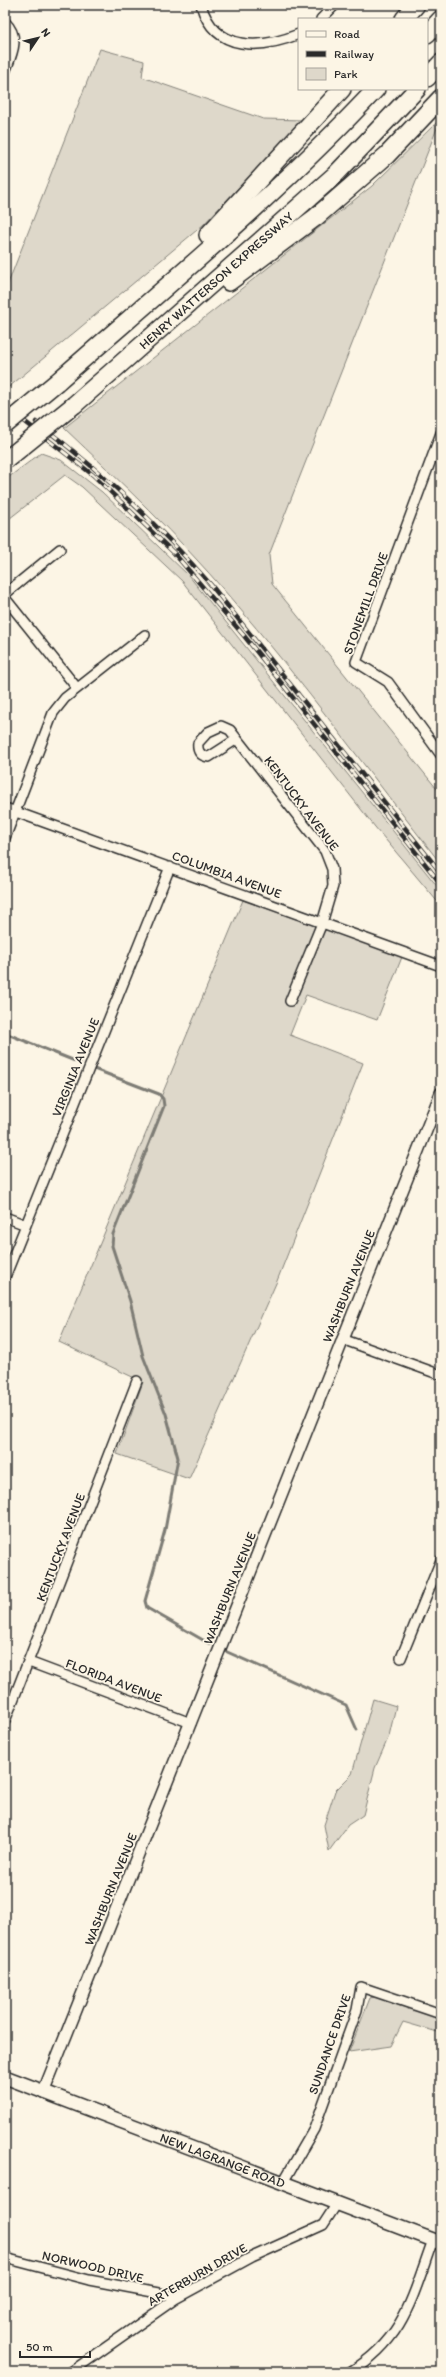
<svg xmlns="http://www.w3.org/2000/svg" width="446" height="2377" viewBox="0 0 446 2377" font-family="Itim,sans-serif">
	<rect width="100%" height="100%" fill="#fcf5e5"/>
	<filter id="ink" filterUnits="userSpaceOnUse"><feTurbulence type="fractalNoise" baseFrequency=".025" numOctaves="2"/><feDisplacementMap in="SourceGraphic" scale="8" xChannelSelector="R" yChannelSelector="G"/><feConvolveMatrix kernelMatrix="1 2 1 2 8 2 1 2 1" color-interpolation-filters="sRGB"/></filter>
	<g filter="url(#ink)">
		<path fill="#ded8ca" stroke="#84827a" d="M100 49 144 61 142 77 263 119 303 120 203 225 9 387 5 384V291Z
			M441 118 269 555 272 584 441 794V864C371 775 303 682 229 596 178 536 121 482 64 428L372 186Z
			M41 453 61 460 102 492 189 576 441 891V906L375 827 182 581 82 487 65 475 5 522V480Z
			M243 900 402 957 377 1020 306 995 290 1035 363 1063 277 1281 189 1479 117 1454 143 1382 59 1342Z
			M373 1699 396 1706 389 1736 375 1768 363 1815 348 1825 329 1851 324 1825 335 1791 352 1774Z
			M378 1996 441 2019V2033L403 2022 391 2046 349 2052 370 1998Z"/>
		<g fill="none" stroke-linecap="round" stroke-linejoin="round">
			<path stroke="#7d7b74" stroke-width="3" d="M5 1033 80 1063
				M94 1069 159 1094 163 1099 164 1106 113 1234 112 1246 130 1301 143 1356 166 1414 178 1458 165 1530 145 1601 147 1608 210 1644
				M225 1651 346 1705 357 1730"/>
			<g stroke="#2b2b2b" stroke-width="12">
				<path id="minor" d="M201 5C215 53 262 49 299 34
					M321 19 335 5
					M5 22C21 38 12 54 5 72
					M441 433 356 662 388 682 441 755
					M5 594 60 549
					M5 598 77 688
					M237 739 209 757C200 756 197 751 198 743L208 732 221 726 230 730 237 739 325 851 332 869 333 886 322 923 290 1001
					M5 808 441 966
					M5 838 53 713 65 698 145 635
					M5 1217 26 1225
					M5 1277 170 867
					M342 1339 441 1375
					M401 1658 441 1560
					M29 1662 191 1723
					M5 1721 137 1381
					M282 2184 314 2129 357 2010 361 1987 441 2014
					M5 2258 89 2280 169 2295 175 2299
					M71 2372 175 2299 252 2257 323 2225 336 2205
					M350 2372C405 2339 412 2297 433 2240"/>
			</g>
			<g stroke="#2b2b2b" stroke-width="14">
				<path id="tertiary" d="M43 2093 441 1093"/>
			</g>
			<g stroke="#2b2b2b" stroke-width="16">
				<g id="secondary">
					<path id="s1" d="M5 2077 441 2243"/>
				</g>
			</g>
			<g stroke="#2b2b2b" stroke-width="20">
				<g id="motorway">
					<path d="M404 19 416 5"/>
					<path d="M427 34 441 19"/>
					<path d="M427 78 441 63"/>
					<path d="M208 235 342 89"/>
					<path d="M229 282 316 217 387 155 441 98"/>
					<path d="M57 382C165 287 277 195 376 89"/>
					<path id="s2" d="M74 405 335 175 417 89"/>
				</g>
			</g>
			<use href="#minor" stroke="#fcf5e5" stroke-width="9"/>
			<use href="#tertiary" stroke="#fcf5e5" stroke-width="11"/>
			<use href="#secondary" stroke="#fcf5e5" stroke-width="13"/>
			<use href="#motorway" stroke="#fcf5e5" stroke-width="17"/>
			<g stroke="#2b2b2b" stroke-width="4.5">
				<path id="rail" d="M5 406 93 475 174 553 245 637 441 884
					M36 422C101 470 158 525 211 585L441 873"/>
			</g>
			<use href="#rail" stroke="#fcf5e5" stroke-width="3" stroke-dasharray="9" stroke-linecap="butt"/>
			<g stroke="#2b2b2b" stroke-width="20" stroke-linecap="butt">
				<path id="motorway-bridge" d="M5 425 57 382
					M6 460 74 405"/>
			</g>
			<use href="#motorway-bridge" stroke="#fcf5e5" stroke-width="17"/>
		</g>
	</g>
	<g text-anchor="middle" stroke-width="3.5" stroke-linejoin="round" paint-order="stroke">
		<g font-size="13" fill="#2b2b2b" stroke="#fcf5e5">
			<text dy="5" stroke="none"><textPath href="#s2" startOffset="189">HENRY WATTERSON EXPRESSWAY</textPath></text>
			<text transform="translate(365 603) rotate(-70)" y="5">STONEMILL DRIVE</text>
			<text transform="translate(302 803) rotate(53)" y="5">KENTUCKY AVENUE</text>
			<text transform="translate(227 874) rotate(20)" y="5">COLUMBIA AVENUE</text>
			<text transform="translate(75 1067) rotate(-68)" y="5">VIRGINIA AVENUE</text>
			<text transform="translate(348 1286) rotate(-68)" y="5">WASHBURN AVENUE</text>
			<text transform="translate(60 1547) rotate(-69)" y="5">KENTUCKY AVENUE</text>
			<text transform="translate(229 1588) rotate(-68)" y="5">WASHBURN AVENUE</text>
			<text transform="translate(114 1680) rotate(21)" y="5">FLORIDA AVENUE</text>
			<text transform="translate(110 1889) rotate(-68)" y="5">WASHBURN AVENUE</text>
			<text transform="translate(329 2044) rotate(-71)" y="5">SUNDANCE DRIVE</text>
			<text dy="5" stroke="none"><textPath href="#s1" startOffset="233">NEW LAGRANGE ROAD</textPath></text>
			<text transform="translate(93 2266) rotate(13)" y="5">NORWOOD DRIVE</text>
			<text transform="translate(197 2274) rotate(-30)" y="5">ARTERBURN DRIVE</text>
		</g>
	</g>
	<rect width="446" height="2377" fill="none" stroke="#fcf5e5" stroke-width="20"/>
	<rect x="10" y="10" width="426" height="2357" fill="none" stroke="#2b2b2b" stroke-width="1.5" filter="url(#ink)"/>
	<rect x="298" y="18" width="130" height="72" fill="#fcf5e5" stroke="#a8a49b"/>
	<rect x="306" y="31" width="20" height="6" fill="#fcf5e5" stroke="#a8a49b"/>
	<text x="334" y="38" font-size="12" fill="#2b2b2b">Road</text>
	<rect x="306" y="51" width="20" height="6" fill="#2b2b2b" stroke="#a8a49b"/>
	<text x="334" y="58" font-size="12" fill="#2b2b2b">Railway</text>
	<rect x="306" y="68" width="20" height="12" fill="#ded8ca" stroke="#a8a49b"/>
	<text x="334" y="78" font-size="12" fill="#2b2b2b">Park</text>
	<g transform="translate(38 38) rotate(55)" stroke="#fcf5e5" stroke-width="3" paint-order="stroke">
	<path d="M0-3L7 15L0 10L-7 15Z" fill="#2b2b2b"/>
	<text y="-6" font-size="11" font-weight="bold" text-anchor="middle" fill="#2b2b2b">N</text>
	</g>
	<path d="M20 2351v6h70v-6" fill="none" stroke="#2b2b2b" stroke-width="2"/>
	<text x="26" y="2351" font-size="12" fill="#2b2b2b" stroke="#fcf5e5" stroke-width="3" paint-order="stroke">50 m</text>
</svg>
